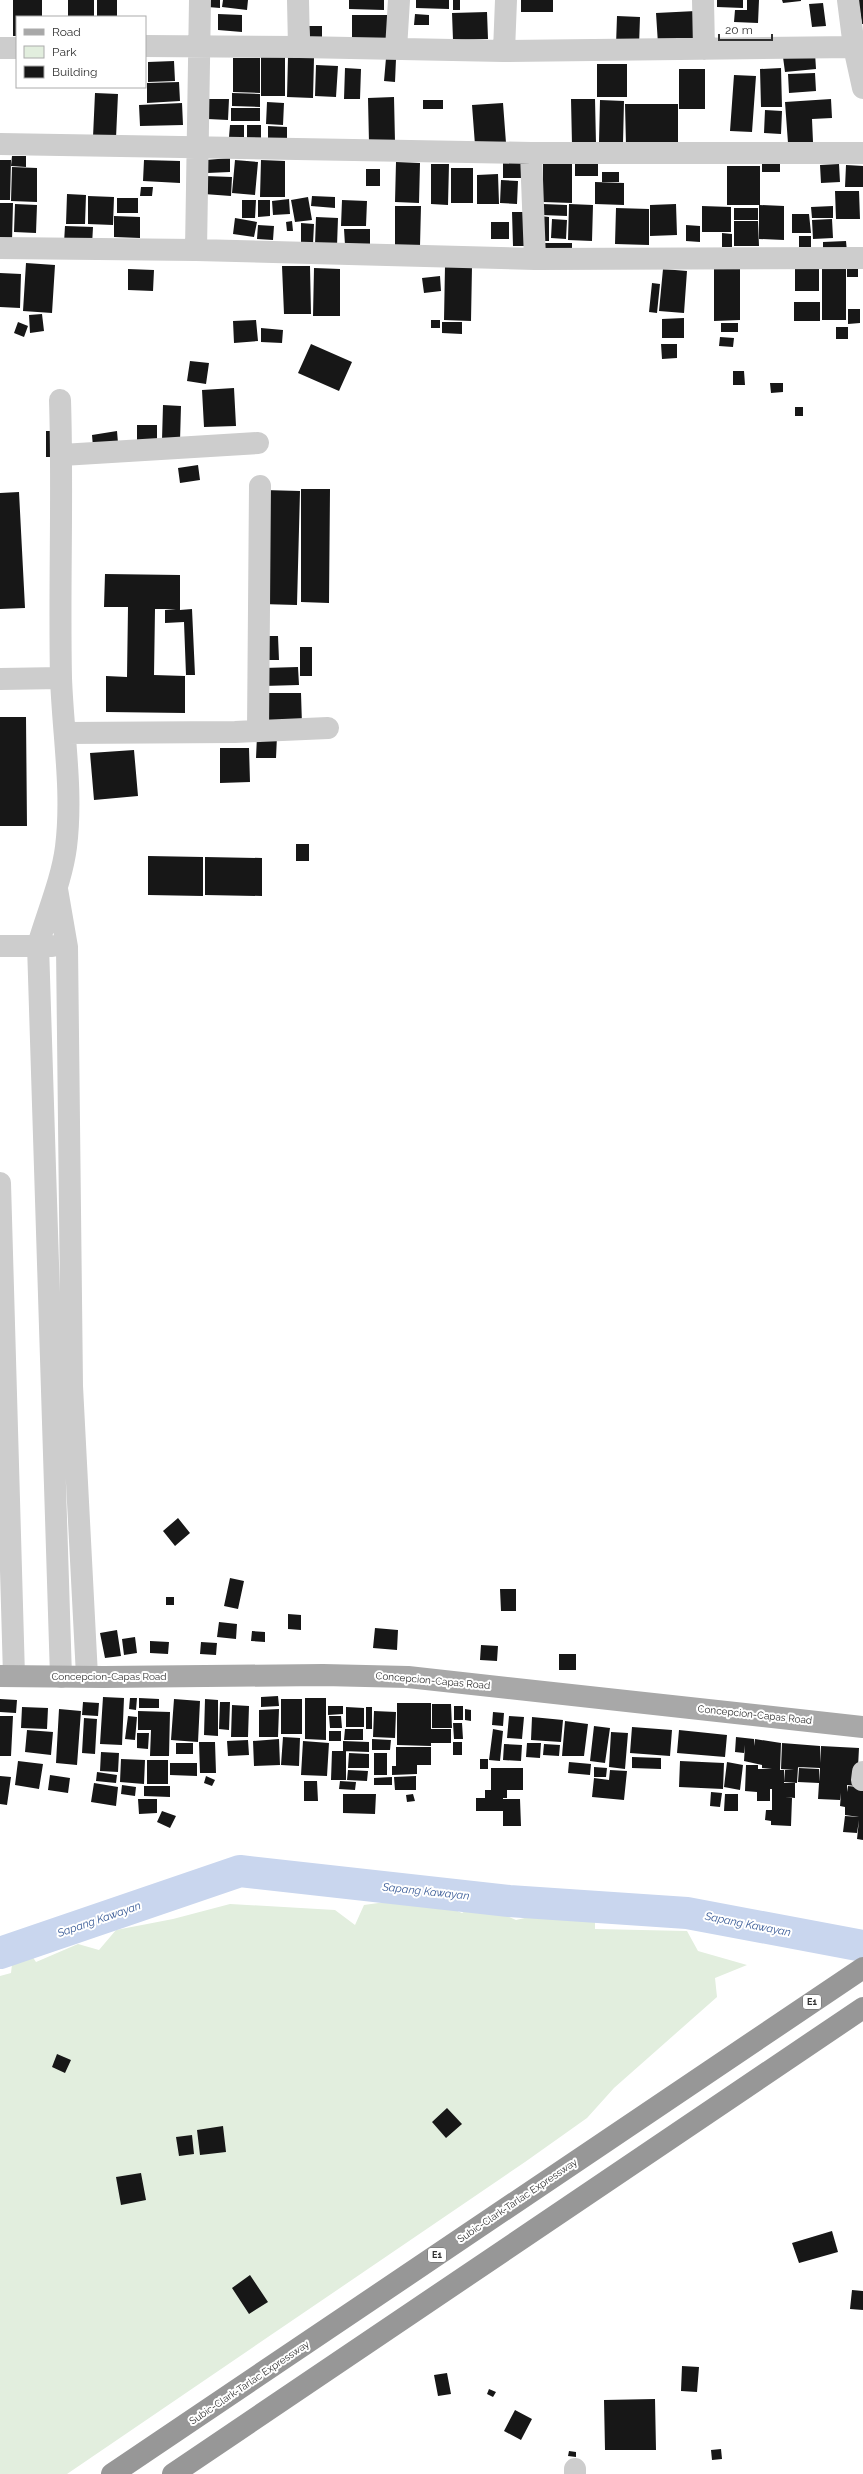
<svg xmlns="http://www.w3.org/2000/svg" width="863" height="2474" viewBox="0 0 863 2474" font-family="Raleway,sans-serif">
	<rect width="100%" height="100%" fill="#fff"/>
	<path fill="#e2eede" d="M407 1899 432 1905 437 1899H447L448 1907 462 1913 477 1903 516 1920 529 1917 595 1915V1929L687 1931 698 1951 747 1965 715 1978 717 1997 614 2088 587 2118 525 2162 67 2474H0V1976L11 1973 13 1956 28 1950 36 1962 78 1944 99 1950 116 1930 173 1919 230 1904 335 1910 355 1925 364 1905Z"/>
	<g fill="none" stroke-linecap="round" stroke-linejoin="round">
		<path stroke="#c9d6ee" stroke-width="32" d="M0 1953 240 1871 509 1901 687 1913 863 1946"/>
	</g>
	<path fill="#171717" d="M13 0H42V17H17V36H13Z
		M68 0H94V17H68Z
		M97 0H117V17H97Z
		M208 0H220V8L208 7Z
		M223 0H248L247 10 222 7Z
		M349 0H384V10L349 9Z
		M416 0H449V9L416 8Z
		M453 0H460V10H453Z
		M521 0H553V12H521Z
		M717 0H743V8L717 7Z
		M747 0H759L758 23 734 22 735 10H747Z
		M782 0H801V1L783 3Z
		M858 0H863V24H862Z
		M823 3 826 26 812 27 809 4Z
		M696 11 698 41 658 44 656 13Z
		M487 12 488 39 453 40 452 13Z
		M218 14 242 15V32L218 30Z
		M415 14 429 15V25H414Z
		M352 15H389V40L352 41Z
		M617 16 640 17 639 46 616 45Z
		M309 26H322V39H310Z
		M815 53 816 69 785 72 783 57Z
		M261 57H285V96H261Z
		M288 57 314 58 313 98 287 97Z
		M233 58H260V93L233 92Z
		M386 58 396 59 395 82 384 81Z
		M174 61 175 81 148 82V62Z
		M597 64H627V97H597Z
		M316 65 338 66 336 97 315 96Z
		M345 68 361 69 360 99H344Z
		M781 68 782 107H761L760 69Z
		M679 69H705V109H679Z
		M815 73 816 91 789 93 788 74Z
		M734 75 756 76 752 132 730 131Z
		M179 82 180 101 147 103V83Z
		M95 93 118 94 116 138 93 137Z
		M232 93 260 94V107L232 106Z
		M394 97 395 142 369 143 368 98Z
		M208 99H229L228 120 208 119Z
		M571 99H595L596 144 572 145Z
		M831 99 832 118 812 119 813 142 788 143 785 102Z
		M423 100H443V109H423Z
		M600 100 624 101 623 143 599 142Z
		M267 102 284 103 283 125 266 124Z
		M182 103 183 125 140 126 139 105Z
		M503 103 506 143 475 145 472 105Z
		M625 104H678V145H626Z
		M231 108H260V121H231Z
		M765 110 782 111 781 134 764 133Z
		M230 125H244V138L229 137Z
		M247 125H261V139H247Z
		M268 126 287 127V140L268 139Z
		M12 156H26V167L11 166Z
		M503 157H529V178H503Z
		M230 158V172L207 173 206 160Z
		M762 159 780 160V172H762Z
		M0 160H11L10 200H0Z
		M144 160 180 161V183L143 181Z
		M235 160 258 162 255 195 232 193Z
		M261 160 285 161V197H260Z
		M598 161V176H575V162Z
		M396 162 420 163 419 203 395 202Z
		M431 164H449L448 205 431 204Z
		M543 164H572V203L543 202Z
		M839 164 840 182 821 183 820 165Z
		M846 165 863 166V187H845Z
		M727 166H760V205H727Z
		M12 167 37 168V202L11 201Z
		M451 168H473V203H451Z
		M366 169H380V186H366Z
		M602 172H619V182H602Z
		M498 174 499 204H477V175Z
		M205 176 232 177 231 196 204 194Z
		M501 180 518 181 517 204 500 203Z
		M595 182 624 183V205L595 204Z
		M141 187H153L152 196H140Z
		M835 191H859L860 219H836Z
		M67 194 86 195 85 224H66Z
		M88 196 114 197 113 225 88 224Z
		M312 196 335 197V208L311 206Z
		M308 197 312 220 295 222 291 200Z
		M117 198H138V213H117Z
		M289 199 290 214 273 215 272 201Z
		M242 200H256L255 218H242Z
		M258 200H270V216L258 217Z
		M342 200 367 201 366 226H341Z
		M0 203H13L12 241H0Z
		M15 204 37 205 36 233 14 232Z
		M543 204 567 205V216L542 215Z
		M569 204 593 205 592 241 568 240Z
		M676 204 677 235 650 236V205Z
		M759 205 784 206V240L759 239Z
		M395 206H421L420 246H395Z
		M702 206 731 207V232H702Z
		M833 206V218H812L811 207Z
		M616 208 649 209V245L615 244Z
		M734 208H758V220H734Z
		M512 212H530V246H513Z
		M792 214H809L811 233H792Z
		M114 216 140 217V238L114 237Z
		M540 216 549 217V241H539Z
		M316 217 338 218 337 246 315 245Z
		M235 218 257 222 254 237 233 234Z
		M552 219 567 220 566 239 551 238Z
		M832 219 833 238 813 239 812 220Z
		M292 221 293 231H287L286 222Z
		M734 221H758L759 246H734Z
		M491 222H509V239H491Z
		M301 223 314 224 313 244 301 243Z
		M258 225 274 226 273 240 257 239Z
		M686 225 700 226V242L686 241Z
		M65 226 93 227 92 245 64 243Z
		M344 229H370V245H345Z
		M722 233 732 234V247H722Z
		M799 236H811V247H799Z
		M846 241 847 252 823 253V242Z
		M545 243H572V253H545Z
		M26 263 55 265 52 313 23 311Z
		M822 264H846V320H822Z
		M740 265V320L714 321V266Z
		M282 266H310L311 314H284Z
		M445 266H472L471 321 444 320Z
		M847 267H858V277H847Z
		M314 268 340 269V316H313Z
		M128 269 154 270 153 291 128 290Z
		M663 269 687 271 684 313 659 311Z
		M795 269H819V291H795Z
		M0 273 21 274 20 308 0 307Z
		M440 276 441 291 424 293 422 278Z
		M652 283 660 284 657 313 649 312Z
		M794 302H820V321H794Z
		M848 309H860V323L848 324Z
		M42 314 44 331 30 333 29 315Z
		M684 318V338H662V319Z
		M256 320 258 341 234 343 233 321Z
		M431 320H440V328H431Z
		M18 322 28 326 24 337 14 333Z
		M442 322H462V334L442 333Z
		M721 323H738V332H721Z
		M836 327H848V339H836Z
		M261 328 283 330 282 343 261 342Z
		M720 337 734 338 733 347 719 346Z
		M311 344 352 362 339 391 298 373Z
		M661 344H677V358L662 359Z
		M190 361 209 363 206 384 187 381Z
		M733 371H744L745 385H733Z
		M770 383H783V392L771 393Z
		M234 388 236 426 204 427 202 390Z
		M163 405 181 406 180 441 162 440Z
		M795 407H803V416H795Z
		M137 425H157V447H137Z
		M46 431H56V457H46Z
		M117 431 118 443 93 447 92 435Z
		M198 465 200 480 180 483 178 468Z
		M301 489H330L329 603 301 602Z
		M264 490 300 491 297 605 261 604Z
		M19 492 25 608 0 609V493Z
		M105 574 180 575V610L192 609 195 675H186L184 622 165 623V610L176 609H155L154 675 185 676V713L106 712V676L127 677 128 607H104Z
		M268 636H278L279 660H269Z
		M300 647H312V676H300Z
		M298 667 299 685 263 686V668Z
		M262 693H301L302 725 262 726Z
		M0 717H26L27 826H0Z
		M257 736H277L276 758H256Z
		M220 748H249L250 782 220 783Z
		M134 750 138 796 94 800 90 753Z
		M296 844H309V861H296Z
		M148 856 203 857V896L148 895Z
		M205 857 262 858V896L205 895Z
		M178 1518 190 1533 175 1546 163 1531Z
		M230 1578 244 1581 238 1609 224 1606Z
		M500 1589H516V1611H501Z
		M166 1597H174V1605H166Z
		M288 1614 301 1615V1630L288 1629Z
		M219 1622 237 1624 236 1639 217 1637Z
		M375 1628 398 1630 397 1650 373 1648Z
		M117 1630 121 1656 105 1658 100 1633Z
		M252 1631 265 1632V1642L251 1641Z
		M135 1637 137 1653 124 1655 122 1639Z
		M150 1641 169 1642 168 1654 150 1653Z
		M201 1642 217 1643 216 1655 200 1654Z
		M481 1645 498 1646 497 1661 480 1660Z
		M559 1654H576V1670H559Z
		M278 1696 279 1706 261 1707V1697Z
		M103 1697 124 1698 122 1745 100 1744Z
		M130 1698H137L136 1710 129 1709Z
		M139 1698 159 1699V1708H139Z
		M305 1698H326V1740L305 1739Z
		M0 1699 17 1700 16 1713 0 1712Z
		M174 1699 200 1701 198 1742 171 1740Z
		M205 1699 218 1700V1736L204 1735Z
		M281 1699H302V1734H281Z
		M83 1702 99 1703 98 1716 82 1715Z
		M220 1702H230L229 1730 219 1729Z
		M397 1703H431V1729H451V1743H431V1746L397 1745Z
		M432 1704H451L452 1728H432Z
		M232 1705 249 1706 248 1737H231Z
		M328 1706H343V1714L328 1715Z
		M454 1706H463V1720H454Z
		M22 1707 48 1708 47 1729 21 1728Z
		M346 1707 364 1708V1727H346Z
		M366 1707H372V1729H366Z
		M59 1709 81 1711 77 1765 56 1763Z
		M279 1709 278 1737H259V1710Z
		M465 1709 471 1710V1721L465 1720Z
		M138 1711 170 1712 169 1756H150L151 1730H138Z
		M374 1711 396 1712 395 1738 373 1737Z
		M493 1712 504 1713 503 1726 492 1725Z
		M0 1716H13L11 1756H0Z
		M128 1716 137 1717 135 1740 125 1739Z
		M329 1716H341L342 1728H330Z
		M509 1716 524 1717 522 1739 507 1738Z
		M532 1717 563 1720 561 1742 531 1740Z
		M84 1718 97 1719 95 1754 82 1753Z
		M565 1721 588 1724 584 1756H562Z
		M453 1723H462L463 1739H454Z
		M594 1726 610 1728 605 1763 590 1761Z
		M632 1727 672 1730 670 1756 630 1753Z
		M345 1729H363V1740H344Z
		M493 1729 503 1731 500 1761 489 1760Z
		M27 1730 53 1732 51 1755 25 1752Z
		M679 1730 727 1735 725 1757 677 1753Z
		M329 1731H341V1741H329Z
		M611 1732 628 1733 625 1769 609 1767Z
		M137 1733H149L148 1749 137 1748Z
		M283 1737 300 1738 299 1766 281 1765Z
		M736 1737 754 1739V1746L755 1739 781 1743 780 1770H784V1783H795V1798L785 1797 792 1798 791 1826 771 1825V1821L765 1820 766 1810H772V1789H770V1801H757V1792L745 1791 746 1765H758V1769H772L762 1768V1765L744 1761 745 1745 744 1753 735 1752Z
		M279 1739 280 1765 254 1766 253 1741Z
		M372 1739 391 1740 390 1750H372Z
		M248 1740 249 1755 228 1756 227 1741Z
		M303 1741 329 1743 327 1776 301 1775Z
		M343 1741 369 1742V1752L343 1751Z
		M199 1742H215L216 1773H200Z
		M453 1742H462V1755H453Z
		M176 1743H193V1754H176Z
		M527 1743H541L540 1758 526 1757Z
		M782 1743 820 1746V1763L821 1746 859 1748 857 1786 847 1785V1792L848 1786 858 1787 863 1783V1840L857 1839 859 1820 857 1833 843 1832 845 1816 859 1817 845 1815V1807L840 1806 841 1793 840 1800 818 1799 819 1783 798 1782 799 1768 819 1769V1782L820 1768 798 1767 799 1752 797 1783 784 1782 785 1770H794L781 1769Z
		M504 1744 522 1745 521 1761 503 1760Z
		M544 1744 560 1745 559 1756 543 1755Z
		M396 1747H431V1765H417V1774L392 1775V1766H396Z
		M332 1751H346V1780H331Z
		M101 1752 119 1753 118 1772 100 1771Z
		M349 1753 369 1754V1768H348Z
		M374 1753H387V1775H374Z
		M632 1757 661 1758V1769L632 1768Z
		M121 1759 145 1760 144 1784 120 1782Z
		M480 1759H488V1769H480Z
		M147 1760H168V1784H147Z
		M18 1761 43 1764 39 1789 15 1785Z
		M680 1761 724 1763 723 1789 679 1787Z
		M569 1762 591 1764 590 1775 568 1773Z
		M727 1762 743 1765 740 1790 724 1787Z
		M170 1763H197V1776L170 1775Z
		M594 1767 607 1768 606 1777H594Z
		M491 1768H523V1790H507V1798H503V1807V1799H520L521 1826H503V1811H476V1798H485V1790H491Z
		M348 1770 368 1771 367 1781 347 1780Z
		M610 1770 627 1771 624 1800 592 1797 594 1778 609 1780Z
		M97 1772 117 1775 116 1783 96 1781Z
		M50 1775 70 1778 68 1793 48 1790Z
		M0 1776 11 1777 7 1805 0 1804Z
		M206 1776 215 1780 212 1786 204 1783Z
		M416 1776V1790H395L394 1777Z
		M392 1777V1785H374V1778Z
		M304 1781H317L318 1801H304Z
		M340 1781 356 1782 355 1790 339 1789Z
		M94 1783 118 1787 116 1806 91 1802Z
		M122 1785 136 1787 135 1796 121 1794Z
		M144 1786H170V1797L144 1796Z
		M711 1792 722 1793 720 1807 710 1806Z
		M343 1794H376L375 1814 343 1813Z
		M413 1794 415 1801 407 1802 406 1795Z
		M725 1794H738V1811H724Z
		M138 1799H157V1813L139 1814Z
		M162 1811 176 1816 170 1828 157 1822Z
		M57 2054 71 2060 65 2073 52 2067Z
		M447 2108 462 2124 446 2138 432 2122Z
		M223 2126 226 2152 200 2155 197 2130Z
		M192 2135 194 2154 179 2156 176 2137Z
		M141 2173 146 2200 121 2205 116 2177Z
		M832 2231 838 2252 799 2263 792 2243Z
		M250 2275 268 2302 249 2314 232 2288Z
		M852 2290 863 2291V2310L850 2309Z
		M682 2366 699 2367 697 2392 681 2391Z
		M447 2373 451 2394 438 2396 434 2375Z
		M489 2389 496 2392 493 2397 487 2394Z
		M655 2399 656 2450H605L604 2400Z
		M515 2410 532 2419 521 2440 504 2431Z
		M721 2449 722 2459 712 2460 711 2450Z
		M569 2451 576 2452V2457L568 2456Z"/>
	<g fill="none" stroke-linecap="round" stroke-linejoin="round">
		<path stroke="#cdcdcd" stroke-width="22" d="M298 0 299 47
			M703 0 704 49
			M848 0 854 47 863 88
			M145 46 299 47 504 51 854 47
			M0 48H17
			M396 49 399 0
			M504 51 506 0
			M0 144 531 153H863
			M531 153 535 259
			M0 248 196 250 535 259 863 258
			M196 250 200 0
			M60 400C63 493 59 585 61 678 63 734 73 791 66 847 62 879 47 914 38 945L61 1677
			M62 455 258 443
			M0 679 61 678
			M258 731 260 486
			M65 733 235 732 328 728
			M57 889 67 947 72 1386 87 1676
			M0 946H52
			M0 1183 14 1676
			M862 1780 863 1772
			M575 2469V2474"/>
		<path stroke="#a8a8a8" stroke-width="22" d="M0 1676 104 1677 323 1675 408 1677 863 1727"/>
		<path stroke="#979797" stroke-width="22" d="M112 2474 863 1968
			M173 2474 863 2008"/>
	</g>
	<g text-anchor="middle" stroke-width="4" stroke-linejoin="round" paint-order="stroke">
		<g fill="#fff" stroke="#6e6e6e" stroke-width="1">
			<rect x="803" y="1995" width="18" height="14" rx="3"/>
			<rect x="428" y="2248" width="18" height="14" rx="3"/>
		</g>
		<g font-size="9" font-weight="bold" fill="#303030">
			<text x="812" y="2005">E1</text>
			<text x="437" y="2258">E1</text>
		</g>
		<g font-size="10" fill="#303030" stroke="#fff">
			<text x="109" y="1680">Concepcion-Capas Road</text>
			<text transform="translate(433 1680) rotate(5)" y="4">Concepcion-Capas Road</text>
			<text transform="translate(755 1714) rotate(6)" y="4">Concepcion-Capas Road</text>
			<text transform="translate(517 2200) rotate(-34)" y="4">Subic-Clark-Tarlac Expressway</text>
			<text transform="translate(249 2382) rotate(-34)" y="4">Subic-Clark-Tarlac Expressway</text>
		</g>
		<g font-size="11" font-style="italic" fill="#395b97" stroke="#fff">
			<text transform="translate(426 1891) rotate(6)" y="4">Sapang Kawayan</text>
			<text transform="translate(99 1919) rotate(-19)" y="4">Sapang Kawayan</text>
			<text transform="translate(748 1924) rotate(11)" y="4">Sapang Kawayan</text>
		</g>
	</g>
	<rect x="16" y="16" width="130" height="72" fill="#ffffff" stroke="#acacac"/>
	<rect x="24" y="29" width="20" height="6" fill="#a8a8a8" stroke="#acacac"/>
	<text x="52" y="36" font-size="12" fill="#303030">Road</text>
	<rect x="24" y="46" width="20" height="12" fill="#e2eede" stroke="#acacac"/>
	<text x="52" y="56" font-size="12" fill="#303030">Park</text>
	<rect x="24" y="66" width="20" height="12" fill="#171717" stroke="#acacac"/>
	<text x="52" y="76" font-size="12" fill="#303030">Building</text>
	<path d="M719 34v6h53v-6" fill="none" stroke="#303030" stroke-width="2"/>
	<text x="725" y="34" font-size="12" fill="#303030" stroke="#ffffff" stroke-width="3" paint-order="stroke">20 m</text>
</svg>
